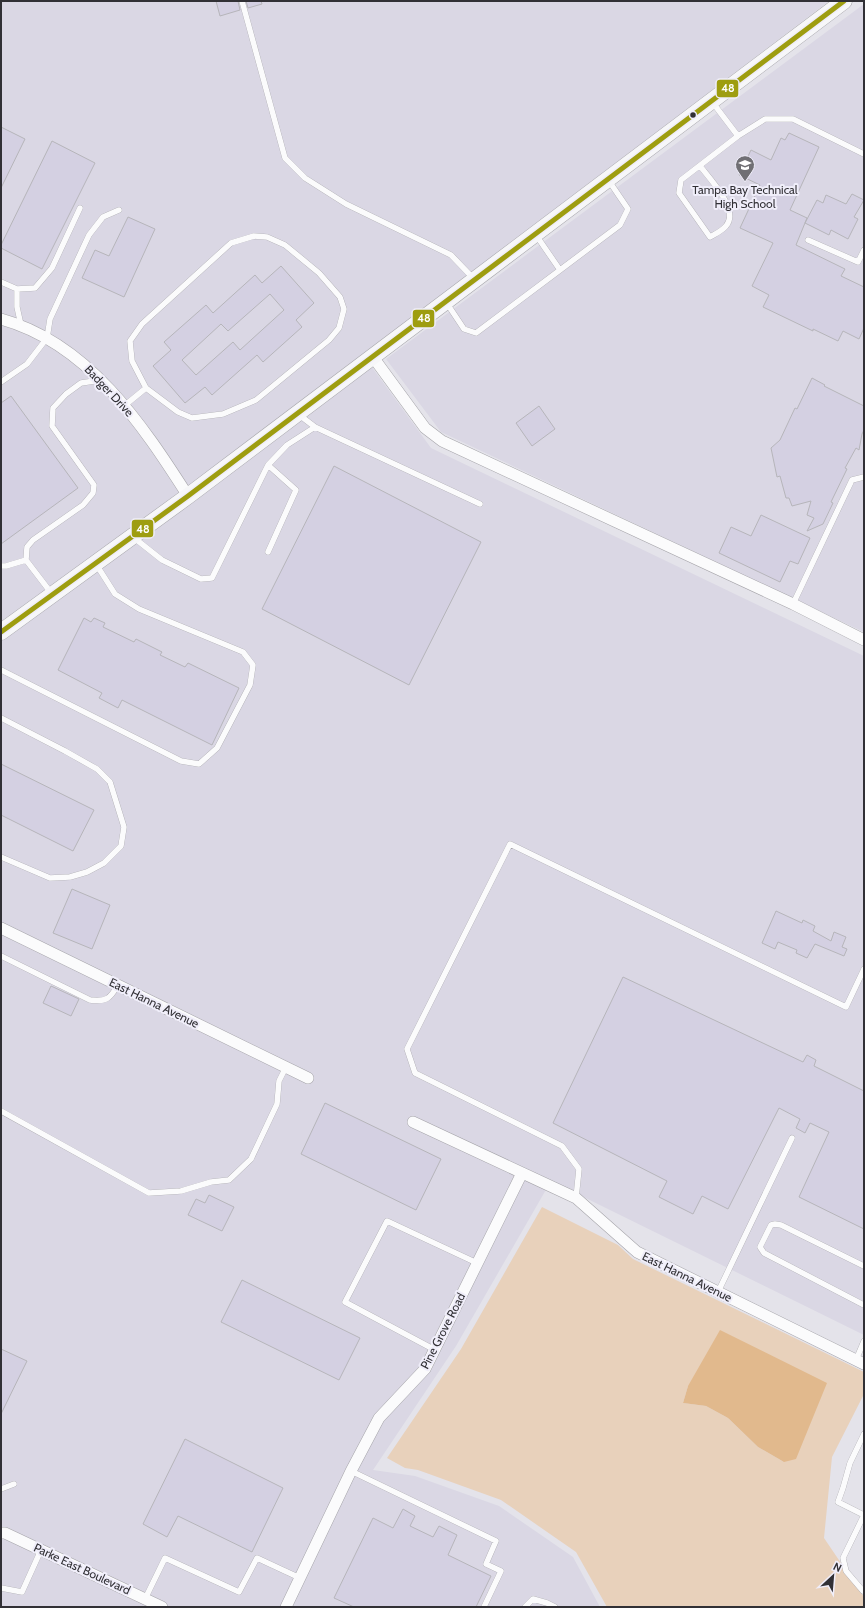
<svg xmlns="http://www.w3.org/2000/svg" width="865" height="1608" viewBox="0 0 865 1608" font-family="Cabin,sans-serif">
	<rect width="100%" height="100%" fill="#e4e3ea"/>
	<path fill="#dad7e4" d="M1 1H829L363 355 431 448 864 656V1335L551 1181 456 1346 373 1470 415 1476 499 1506 573 1557 600 1607H1Z
		M864 4V632L441 432 386 359Z"/>
	<path fill="#e8d1bb" fill-rule="evenodd" d="M542 1207 618 1245 633 1259 864 1372V1394L832 1457 824 1538 864 1597V1607H607L576 1552 501 1500 418 1470 405 1468 387 1458 461 1349ZM688 1386 784 1462 758 1447 728 1418 706 1406 683 1403Z"/>
	<path fill="#e1b98d" d="M720 1330 827 1383 796 1459 784 1462 758 1447 728 1418 706 1406 683 1403 688 1386Z"/>
	<path fill="#d4d0e2" stroke="#b6b5ba" fill-rule="evenodd" d="M216 1H238L240 10 220 16Z
		M246 1H261L262 4 248 8Z
		M1 127 25 139 1 188Z
		M789 133 819 147 790 210 807 218 796 245 845 269 841 276 864 287V328L859 339 843 331 838 341 813 329V331L763 307 769 295 752 286 773 243 740 228 760 185 739 175 751 150 771 160 781 138 785 140Z
		M52 141 95 163 42 269 1 248V245Z
		M852 194 864 200 854 217 858 219 848 239 831 230 829 235 805 223 817 200 823 203 826 195 846 204Z
		M128 217 155 229 124 297 82 278 95 250 109 256Z
		M281 266 314 303 296 320 302 327 263 362 257 355 212 395 205 387 185 403 153 366 171 350 164 342 206 305 213 313 255 275 262 283ZM270 294 284 310 240 350 233 342 196 375 182 360 221 324 228 331Z
		M812 378 825 385 824 386 864 406V430L862 434 859 450 856 448 845 468 847 469 831 502 833 503 823 524 807 531 814 518 807 515 811 501 792 506 789 498H786L780 476 777 477 771 448 780 440 795 408 797 409Z
		M11 396 78 488 1 544V403Z
		M539 406 555 429 532 446 516 423Z
		M334 466 481 542 409 685 262 609Z
		M761 515 810 538 798 564 790 561 780 582 719 553 731 527 751 536Z
		M84 618 91 622 94 618 105 623 103 627 134 642 136 639 162 652 160 655 185 667 188 663 239 688 212 745 122 700 118 708 99 698 102 693 58 670Z
		M1 764 94 810 73 851 1 815Z
		M72 889 110 905 92 949 53 933Z
		M776 911 802 923 803 920 815 926 813 931 831 941 834 932 846 937 842 947 847 949 844 956 815 944 807 958 796 953 797 950 778 942 775 949 762 943Z
		M623 977 803 1062 807 1055 816 1060 814 1066 864 1091V1229L799 1197 829 1132 810 1123 805 1133 796 1128 800 1119 779 1108 728 1209 702 1196 693 1214 659 1197 667 1181 553 1123Z
		M51 986 79 999 71 1016 43 1003Z
		M325 1103 441 1159 416 1210 301 1154Z
		M209 1195 234 1207 222 1231 188 1215 196 1199 205 1203Z
		M242 1280 360 1338 339 1380 221 1322Z
		M1 1349 27 1361 1 1414Z
		M185 1439 283 1488 252 1552 178 1516 167 1537 143 1524Z
		M403 1509 415 1516 410 1526 433 1537 439 1526 457 1535 448 1555 491 1576 476 1607H354L334 1598 373 1518 393 1528Z"/>
	<g fill="none" stroke-linecap="round" stroke-linejoin="round">
		<g stroke="#a5a4a9" stroke-width="6">
			<path id="lane" d="M242 1 285 158 305 178 346 204 451 255 474 279
				M713 103 738 136
				M700 166C710 179 740 210 726 226 722 231 715 234 710 237L679 193 681 180 738 136 765 119H793L864 154
				M536 235 560 270 620 225 628 209 609 181
				M808 240 858 262 864 250
				M1 282 17 289
				M446 302 464 329 476 333 560 270
				M21 325 17 307V289L35 288 52 268 80 208
				M1 382 27 364 47 338 50 319 89 235 103 217 119 210
				M124 406 146 388 178 412 192 418 223 414 256 400 329 340 339 328 344 309 340 297 319 273 285 245 267 237 254 236 231 243 142 324 130 341 132 361 146 388
				M315 427 480 504
				M133 537 162 560 201 579 212 578 268 465 287 445 315 427 298 414
				M268 552 296 490 268 465
				M1 566H6L26 560
				M52 594 26 560 27 547 33 540 83 505 93 493 94 485 52 426 53 408 66 394 81 383 101 380
				M793 604 852 480 864 477
				M1 670 181 761 199 764 217 748 250 685 253 665 243 652 139 609 115 594 96 564
				M1 718 65 751 97 769 110 782 124 827 121 846 104 863 87 872 70 877 50 878 1 857
				M1 956 90 1000C106 1002 110 999 118 985
				M1 1111 149 1193 181 1191 211 1182 229 1180 251 1159 277 1104 279 1081 286 1067
				M576 1198 579 1169 562 1146 415 1073 407 1049 510 844 846 1007 864 969
				M864 1266 781 1225 775 1224 771 1225 760 1247 764 1253 864 1305
				M718 1292 792 1138
				M435 1350 345 1302 387 1221 477 1263
				M856 1360 864 1341
				M864 1434 850 1463 843 1488 838 1502 864 1515 843 1558 846 1571 863 1591 864 1589
				M351 1471 496 1541 486 1564 501 1571 484 1607
				M1 1489 14 1484
				M1 1588 22 1592 41 1550
				M145 1599 165 1558 239 1592 257 1558 300 1578
				M525 1607 533 1599 547 1603 555 1607"/>
		</g>
		<g stroke="#a5a4a9" stroke-width="12">
			<path id="street" d="M1 319C88 343 142 424 188 496
				M373 357 425 428 442 441 793 604 864 640
				M1 928 308 1078
				M413 1122 576 1198 637 1252 864 1364
				M1 1533H5L162 1607
				M286 1607 351 1471 379 1418 425 1369 522 1173"/>
		</g>
		<g stroke="#a5a4a9" stroke-width="17">
			<path id="secondary" d="M1 632 188 496 844 1"/>
		</g>
		<use href="#lane" stroke="#fbfbfc" stroke-width="5.5"/>
		<use href="#street" stroke="#fbfbfc" stroke-width="11"/>
		<use href="#secondary" stroke="#f7f7f9" stroke-width="16"/>
		<g stroke="#f0eefa" stroke-width="8">
			<path id="bus-1" d="M1 632 188 496 844 1"/>
		</g>
		<use href="#bus-1" stroke="#9e9d10" stroke-width="5"/>
	</g>
	<defs>
		<g id="school-pin" transform="scale(1)"><path d="M0 17L-7.5 6A9.5 9.5 0 1 1 7.5 6Z" fill="#706f74" stroke="#f0eefa"/><path d="M0-5L7-2L0 1L-7-2ZM-4 1L0 2.5L4 1V4Q0 6-4 4Z" fill="#fff"/></g>
	</defs>
	<g fill-rule="evenodd">
		<use href="#school-pin" x="745" y="165"/>
	</g>
	<circle fill="#313035" stroke="#f0eefa" stroke-width="1.5" cx="693" cy="115" r="3.5"/>
	<g text-anchor="middle" stroke-width="4" stroke-linejoin="round" paint-order="stroke">
		<g font-size="12" fill="#313035" stroke="#f0eefa">
			<text x="745" y="194">Tampa Bay Technical<tspan x="745" dy="14">High School</tspan></text>
		</g>
		<g font-size="12" fill="#313035" stroke="#f0eefa">
			<text transform="translate(109 391) rotate(47)" y="4">Badger Drive</text>
			<text transform="translate(154 1003) rotate(26)" y="4">East Hanna Avenue</text>
			<text transform="translate(687 1277) rotate(26)" y="4">East Hanna Avenue</text>
			<text transform="translate(443 1331) rotate(-63)" y="4">Pine Grove Road</text>
			<text transform="translate(82 1569) rotate(25)" y="4">Parke East Boulevard</text>
		</g>
	</g>
	<g stroke="#f0eefa" stroke-width="1.5">
		<rect x="716" y="79" width="23" height="19" rx="4" fill="#9e9d10"/>
		<rect x="412" y="309" width="23" height="19" rx="4" fill="#9e9d10"/>
		<rect x="131" y="519" width="23" height="19" rx="4" fill="#9e9d10"/>
	</g>
	<g font-size="11" text-anchor="middle" font-weight="bold" fill="#fff">
		<text x="728" y="92">48</text>
		<text x="424" y="322">48</text>
		<text x="143" y="533">48</text>
	</g>
	<rect width="865" height="1608" fill="none" stroke="#313035" stroke-width="4"/>
	<g transform="translate(833 1576) rotate(26)" stroke="#f0eefa" stroke-width="3" paint-order="stroke">
	<path d="M0-3L7 15L0 10L-7 15Z" fill="#313035"/>
	<text y="-6" font-size="11" font-weight="bold" text-anchor="middle" fill="#313035">N</text>
	</g>
</svg>
